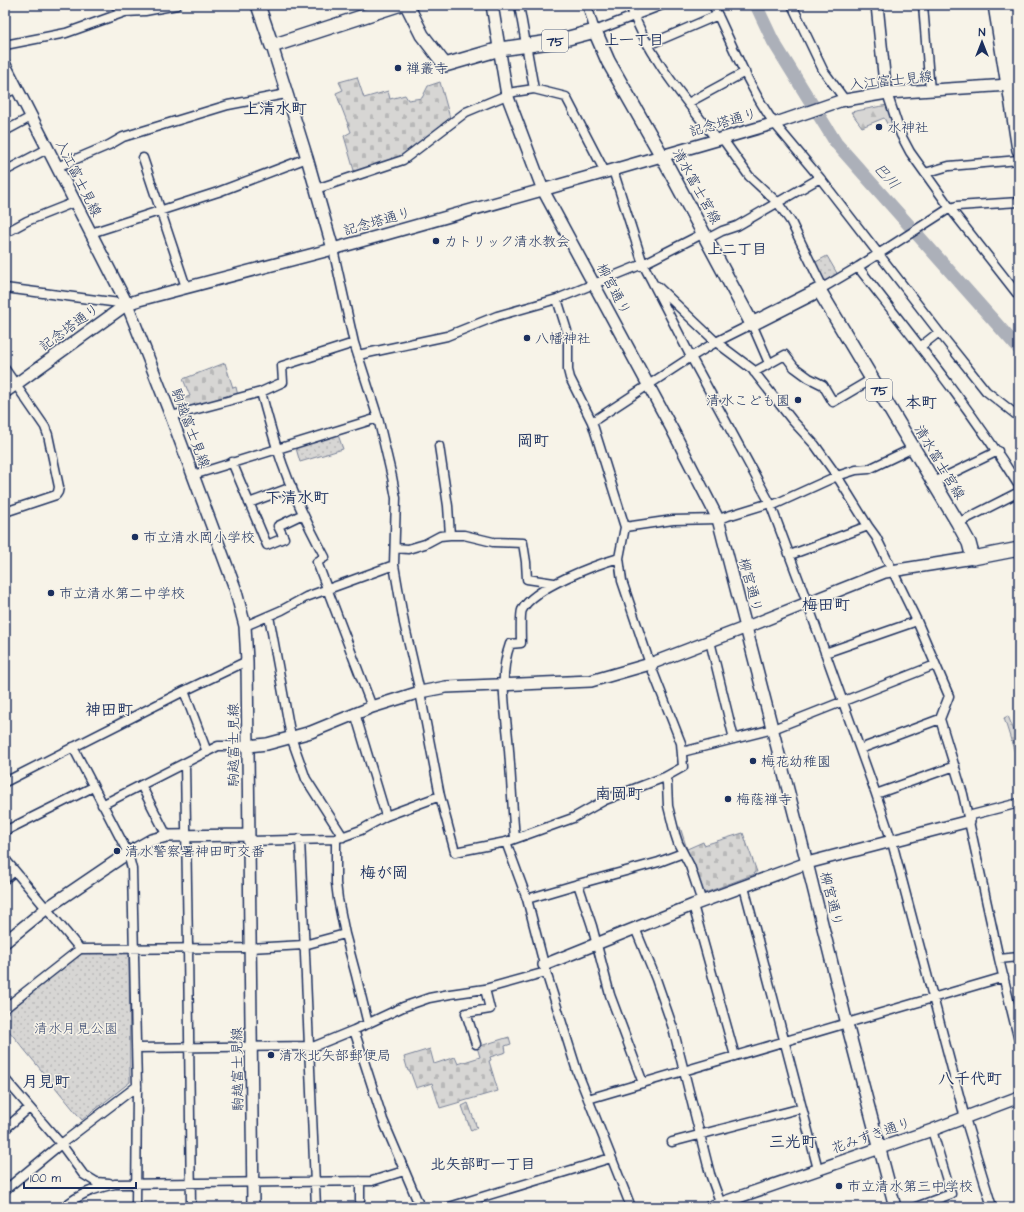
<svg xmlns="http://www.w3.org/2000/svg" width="1024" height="1212" viewBox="0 0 1024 1212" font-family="'Architects Daughter','Klee One',sans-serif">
	<defs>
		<pattern id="grass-dots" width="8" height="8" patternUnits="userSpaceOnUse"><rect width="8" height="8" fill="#d7d6d4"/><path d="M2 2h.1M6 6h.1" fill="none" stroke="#b8b8b8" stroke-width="1.8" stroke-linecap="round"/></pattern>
		<pattern id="forest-firs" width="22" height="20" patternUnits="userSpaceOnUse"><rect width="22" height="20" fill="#d7d6d4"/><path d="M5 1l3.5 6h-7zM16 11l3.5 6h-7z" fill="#b8b8b8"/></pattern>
		<pattern id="cemetery-stones" width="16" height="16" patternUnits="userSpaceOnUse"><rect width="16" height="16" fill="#d7d6d4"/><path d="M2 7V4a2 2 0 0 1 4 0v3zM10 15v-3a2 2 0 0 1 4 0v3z" fill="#b8b8b8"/></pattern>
	</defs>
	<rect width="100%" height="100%" fill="#f7f3e8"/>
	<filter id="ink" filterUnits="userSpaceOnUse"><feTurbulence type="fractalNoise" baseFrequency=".025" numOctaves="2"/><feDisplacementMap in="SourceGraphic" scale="8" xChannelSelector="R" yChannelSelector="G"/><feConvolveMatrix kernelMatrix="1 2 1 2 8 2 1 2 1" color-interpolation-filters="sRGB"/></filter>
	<g filter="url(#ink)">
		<path fill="url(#grass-dots)" stroke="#798299" d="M827 256 838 275 825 283 814 263Z
			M337 432 343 449 300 462 295 445Z
			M81 953H129L130 1082 82 1120 5 1026V1015Z"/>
		<path fill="url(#forest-firs)" stroke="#798299" d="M887 105 897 131 892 133 884 118 862 127 851 112Z"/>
		<path fill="url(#cemetery-stones)" stroke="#798299" d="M357 77 364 98 388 91 390 99 405 95 408 100 422 98 428 86 440 82 450 118 404 155 389 162 355 174 344 136 351 132 336 93 343 90 339 82Z
			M225 363 233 388 236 387 238 396 182 410 178 407 176 401 190 396 183 379Z
			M1008 716 1017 738H1019V766L1004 718Z
			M680 827 687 849 703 842 704 845 743 833 757 872H754L755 874 702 894 675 828Z
			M509 1037 511 1044 505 1046 506 1052 490 1057 491 1060 489 1061 498 1091 440 1108 432 1083 416 1088 410 1071H408L404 1057 430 1049 434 1064 455 1057 458 1064 480 1057 477 1047Z
			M468 1103 477 1128 471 1131 462 1106Z"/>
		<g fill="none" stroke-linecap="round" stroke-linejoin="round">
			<path stroke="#acb0b9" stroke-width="13" d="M756 5 773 41 836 143 1019 349"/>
			<g stroke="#1b2f5e" stroke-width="11">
				<path id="street" d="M115 5 125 12 145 11 177 5
					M519 5 534 89 566 97 605 172
					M587 5 595 31 662 5
					M630 5C647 55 684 98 716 139
					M713 5C732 44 749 88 774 123L820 178 939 332 986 391 1019 417
					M792 5 823 70 845 100
					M923 5 930 91
					M5 45 66 33 125 12
					M648 45 718 15
					M5 93 17 89
					M887 93 901 135 910 152 950 208 1019 296
					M688 103 745 72
					M5 131 31 117
					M722 138 749 176 778 203 791 222 823 288
					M143 158 186 287
					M57 167 109 145 123 137 228 105 286 94
					M613 170 643 264 691 357 770 503 807 602 876 794 892 842 965 1118 992 1207
					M5 171 47 149
					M925 173 949 166 1019 160
					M316 189 403 160 466 112 514 92 534 89
					M5 233 27 221 75 202
					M91 233 218 192 307 158
					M707 239 722 231 737 226 820 178
					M333 249 354 343 378 418 392 477 396 498 394 565 404 623 420 692 440 796 455 852 506 842 573 818 605 800 665 777 683 767 681 743 650 664 622 581 619 558 625 527 592 422 691 357 716 342 752 324 769 363
					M858 267C914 339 971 409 1019 486
					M657 286 716 342 752 369 792 420 815 445 837 476 868 526 876 537 917 621 949 696 940 719 963 794 999 959 1019 1041
					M5 288 127 304
					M819 290 858 267 950 208 957 206 1019 202
					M557 299 568 334V370L570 378 592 422
					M354 343 282 366 283 382 261 392C266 411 271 430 277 448 289 486 306 522 325 557L317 562 372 707
					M920 347 939 332
					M358 355 447 336 497 316 557 299 643 264 704 233
					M5 369 45 427 48 435 59 487 58 492 56 495 5 512
					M754 372 785 355 794 367 809 378 823 385 833 402 872 379
					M171 416 261 392
					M439 446 448 506 450 535
					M232 462 267 545 284 538 278 526 303 514
					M193 475 378 418
					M934 482 998 451
					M249 503 292 487
					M771 506 837 476 856 470 869 469 913 448
					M958 523 1019 492
					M625 527 673 520 718 519 770 503
					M395 548 408 549 425 544 440 536 450 535H464L493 542 523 543 526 562 527 579 554 583
					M790 555 868 526
					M269 616 291 737 306 779 343 837
					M245 626 282 610 306 597 394 565
					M710 641 734 739
					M825 653 917 621
					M184 691 207 752
					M355 713 386 816
					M73 747 128 853 132 869 137 1086 136 1207
					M860 749 940 719
					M682 752 773 729 935 665
					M185 763 188 947 191 1207
					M665 777 667 783 668 806 675 834 678 843 690 866 702 902
					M5 782 184 691 247 661
					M141 785 167 836
					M876 794 955 766
					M102 805 218 746H248
					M968 816 1019 803
					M5 831 93 787
					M515 838C512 805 511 771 508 738 505 707 499 674 510 644L521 643C521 637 520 614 522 610 534 587 595 565 619 558
					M300 839 316 1207
					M336 839V883L338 899 345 934 356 975 368 1024
					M248 841 336 839 361 830 386 816 440 796
					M506 842 527 899 546 972 577 1071 631 1207
					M5 859 80 949 250 948 304 945 345 934
					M5 879 15 871
					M578 884 592 926 610 995 643 1083
					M744 887 818 1169
					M527 899 578 884 659 862 683 853
					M693 905 735 1056
					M635 928 656 979 673 1028 710 1174 722 1207
					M999 959 1019 957
					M5 1008 80 949
					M354 1030 383 1120 420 1207
					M476 1044 466 1013 490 1009 485 989
					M136 1048 315 1046 354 1030 403 1007 429 998 450 994 485 989 546 972
					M5 1079 61 1144 83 1174 96 1182 109 1183
					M588 1099 1004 977
					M5 1129 29 1108
					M672 1142 802 1108
					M360 1181V1200
					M5 1190 61 1144 137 1086
					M64 1207C81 1193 93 1189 115 1184L372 1181 404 1171
					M449 1207 611 1158
					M916 1207 951 1194 932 1130"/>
			</g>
			<g stroke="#1b2f5e" stroke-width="14">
				<path id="secondary" d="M492 5 507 95 543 190 672 429 718 519 807 863 847 1024 895 1207
					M877 5 885 84 887 93
					M272 46 307 158 333 249
					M5 65 127 304 135 324 171 416 235 588 245 626 247 661 253 1207
					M5 392 127 304 139 300 333 249 613 170 779 122 840 101 887 93 1009 85
					M248 746 267 744 311 732 372 707 420 692 446 687 591 681 650 664 747 627 885 572 973 558
					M5 942 47 908 128 853 151 840 167 836 248 835
					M544 965 693 905 807 863 969 821
					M710 1207 932 1130 1019 1097"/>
			</g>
			<g stroke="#1b2f5e" stroke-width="16">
				<path id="primary" d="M258 5 272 46 398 5
					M407 5 422 35 445 65 500 49 557 41 595 31 608 61 662 156 752 324 819 290 958 523 969 543 973 558 1019 549
					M1009 85 1019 150"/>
			</g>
			<g stroke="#1b2f5e" stroke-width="18">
				<path id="highway" d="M996 5 1009 85 1019 84
					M1008 5 1016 67"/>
			</g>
			<use href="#street" stroke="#f7f3e8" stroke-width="8"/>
			<use href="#secondary" stroke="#f7f3e8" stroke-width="11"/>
			<use href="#primary" stroke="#f7f3e8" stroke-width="13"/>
			<use href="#highway" stroke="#f7f3e8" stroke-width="15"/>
		</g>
	</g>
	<g fill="#1b2f5e" stroke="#f7f3e8" stroke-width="1.5">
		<circle cx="398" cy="68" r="4"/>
		<circle cx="879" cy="127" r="4"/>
		<circle cx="436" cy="241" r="4"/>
		<circle cx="527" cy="338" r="4"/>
		<circle cx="798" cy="400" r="4"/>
		<circle cx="135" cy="537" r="4"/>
		<circle cx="51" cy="593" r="4"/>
		<circle cx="753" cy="761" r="4"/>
		<circle cx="728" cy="799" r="4"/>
		<circle cx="117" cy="851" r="4"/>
		<circle cx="271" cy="1055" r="4"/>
		<circle cx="839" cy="1186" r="4"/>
	</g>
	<g text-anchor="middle" stroke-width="3" stroke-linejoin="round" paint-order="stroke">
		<g fill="#f7f3e8" stroke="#5d6a87" stroke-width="1">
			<rect x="542" y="30" width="26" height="22" rx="3"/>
			<rect x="866" y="379" width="26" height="22" rx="3"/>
		</g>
		<g font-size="13" font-weight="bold" fill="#1b2f5e">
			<text x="555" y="46">75</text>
			<text x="879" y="395">75</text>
		</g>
		<g font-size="14" fill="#1b2f5e" stroke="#f7f3e8" text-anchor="start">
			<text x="406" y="73">禅叢寺</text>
			<text x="887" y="132">水神社</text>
			<text x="444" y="246">カトリック清水教会</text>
			<text x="535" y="343">八幡神社</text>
			<text x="790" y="405" text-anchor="end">清水こども園</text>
			<text x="143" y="542">市立清水岡小学校</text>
			<text x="59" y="598">市立清水第二中学校</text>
			<text x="761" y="766">梅花幼稚園</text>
			<text x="736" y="804">梅蔭禅寺</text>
			<text x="125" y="856">清水警察署神田町交番</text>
			<text x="279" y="1060">清水北矢部郵便局</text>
			<text x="847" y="1191">市立清水第三中学校</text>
		</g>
		<g font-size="14" fill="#1b2f5e" stroke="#f7f3e8">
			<text transform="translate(891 80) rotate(-6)" y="5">入江富士見線</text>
			<text transform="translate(723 122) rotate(-16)" y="5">記念塔通り</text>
			<text transform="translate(79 178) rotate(63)" y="5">入江富士見線</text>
			<text transform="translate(697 186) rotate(61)" y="5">清水富士宮線</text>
			<text transform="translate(377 221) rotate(-16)" y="5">記念塔通り</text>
			<text transform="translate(614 289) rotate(62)" y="5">柳宮通り</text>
			<text transform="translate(69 327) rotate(-36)" y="5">記念塔通り</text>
			<text transform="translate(191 428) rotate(69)" y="5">駒越富士見線</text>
			<text transform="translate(940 462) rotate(59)" y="5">清水富士宮線</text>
			<text transform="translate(751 585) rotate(75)" y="5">柳宮通り</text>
			<text transform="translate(233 745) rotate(-90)" y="5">駒越富士見線</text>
			<text transform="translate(832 899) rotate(76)" y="5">柳宮通り</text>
			<text transform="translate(237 1069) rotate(-91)" y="5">駒越富士見線</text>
			<text transform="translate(871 1135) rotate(-19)" y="5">花みずき通り</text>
		</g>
		<g font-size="14" fill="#415076" stroke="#f7f3e8">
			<text x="76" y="1033">清水月見公園</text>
		</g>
		<g font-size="15" font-weight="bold" fill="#1b2f5e" stroke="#f7f3e8">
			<text x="634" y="45">上一丁目</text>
			<text x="737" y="254">上二丁目</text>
			<text x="483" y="1169">北矢部町一丁目</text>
		</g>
		<g font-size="15" font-style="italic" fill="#465679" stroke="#f7f3e8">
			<text transform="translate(887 176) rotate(48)" y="5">巴川</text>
		</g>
		<g font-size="16" font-weight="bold" fill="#1b2f5e" stroke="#f7f3e8">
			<text x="275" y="114">上清水町</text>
			<text x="921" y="408">本町</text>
			<text x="533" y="446">岡町</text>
			<text x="297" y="503">下清水町</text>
			<text x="826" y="610">梅田町</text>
			<text x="109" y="715">神田町</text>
			<text x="619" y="799">南岡町</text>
			<text x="384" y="878">梅が岡</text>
			<text x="970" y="1084">八千代町</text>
			<text x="46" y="1087">月見町</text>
			<text x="793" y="1147">三光町</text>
		</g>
	</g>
	<rect width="1024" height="1212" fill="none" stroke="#f7f3e8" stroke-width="20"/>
	<rect x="10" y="10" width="1004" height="1192" fill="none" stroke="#1b2f5e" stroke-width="1.5" filter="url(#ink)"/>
	<g transform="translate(982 42)" stroke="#f7f3e8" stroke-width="3" paint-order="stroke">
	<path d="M0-3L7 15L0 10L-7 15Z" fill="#1b2f5e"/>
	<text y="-6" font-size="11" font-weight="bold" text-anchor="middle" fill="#1b2f5e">N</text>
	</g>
	<path d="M24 1182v6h112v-6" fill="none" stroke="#1b2f5e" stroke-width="2"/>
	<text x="30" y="1182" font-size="12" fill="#1b2f5e" stroke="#f7f3e8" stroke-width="3" paint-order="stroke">100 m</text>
</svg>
